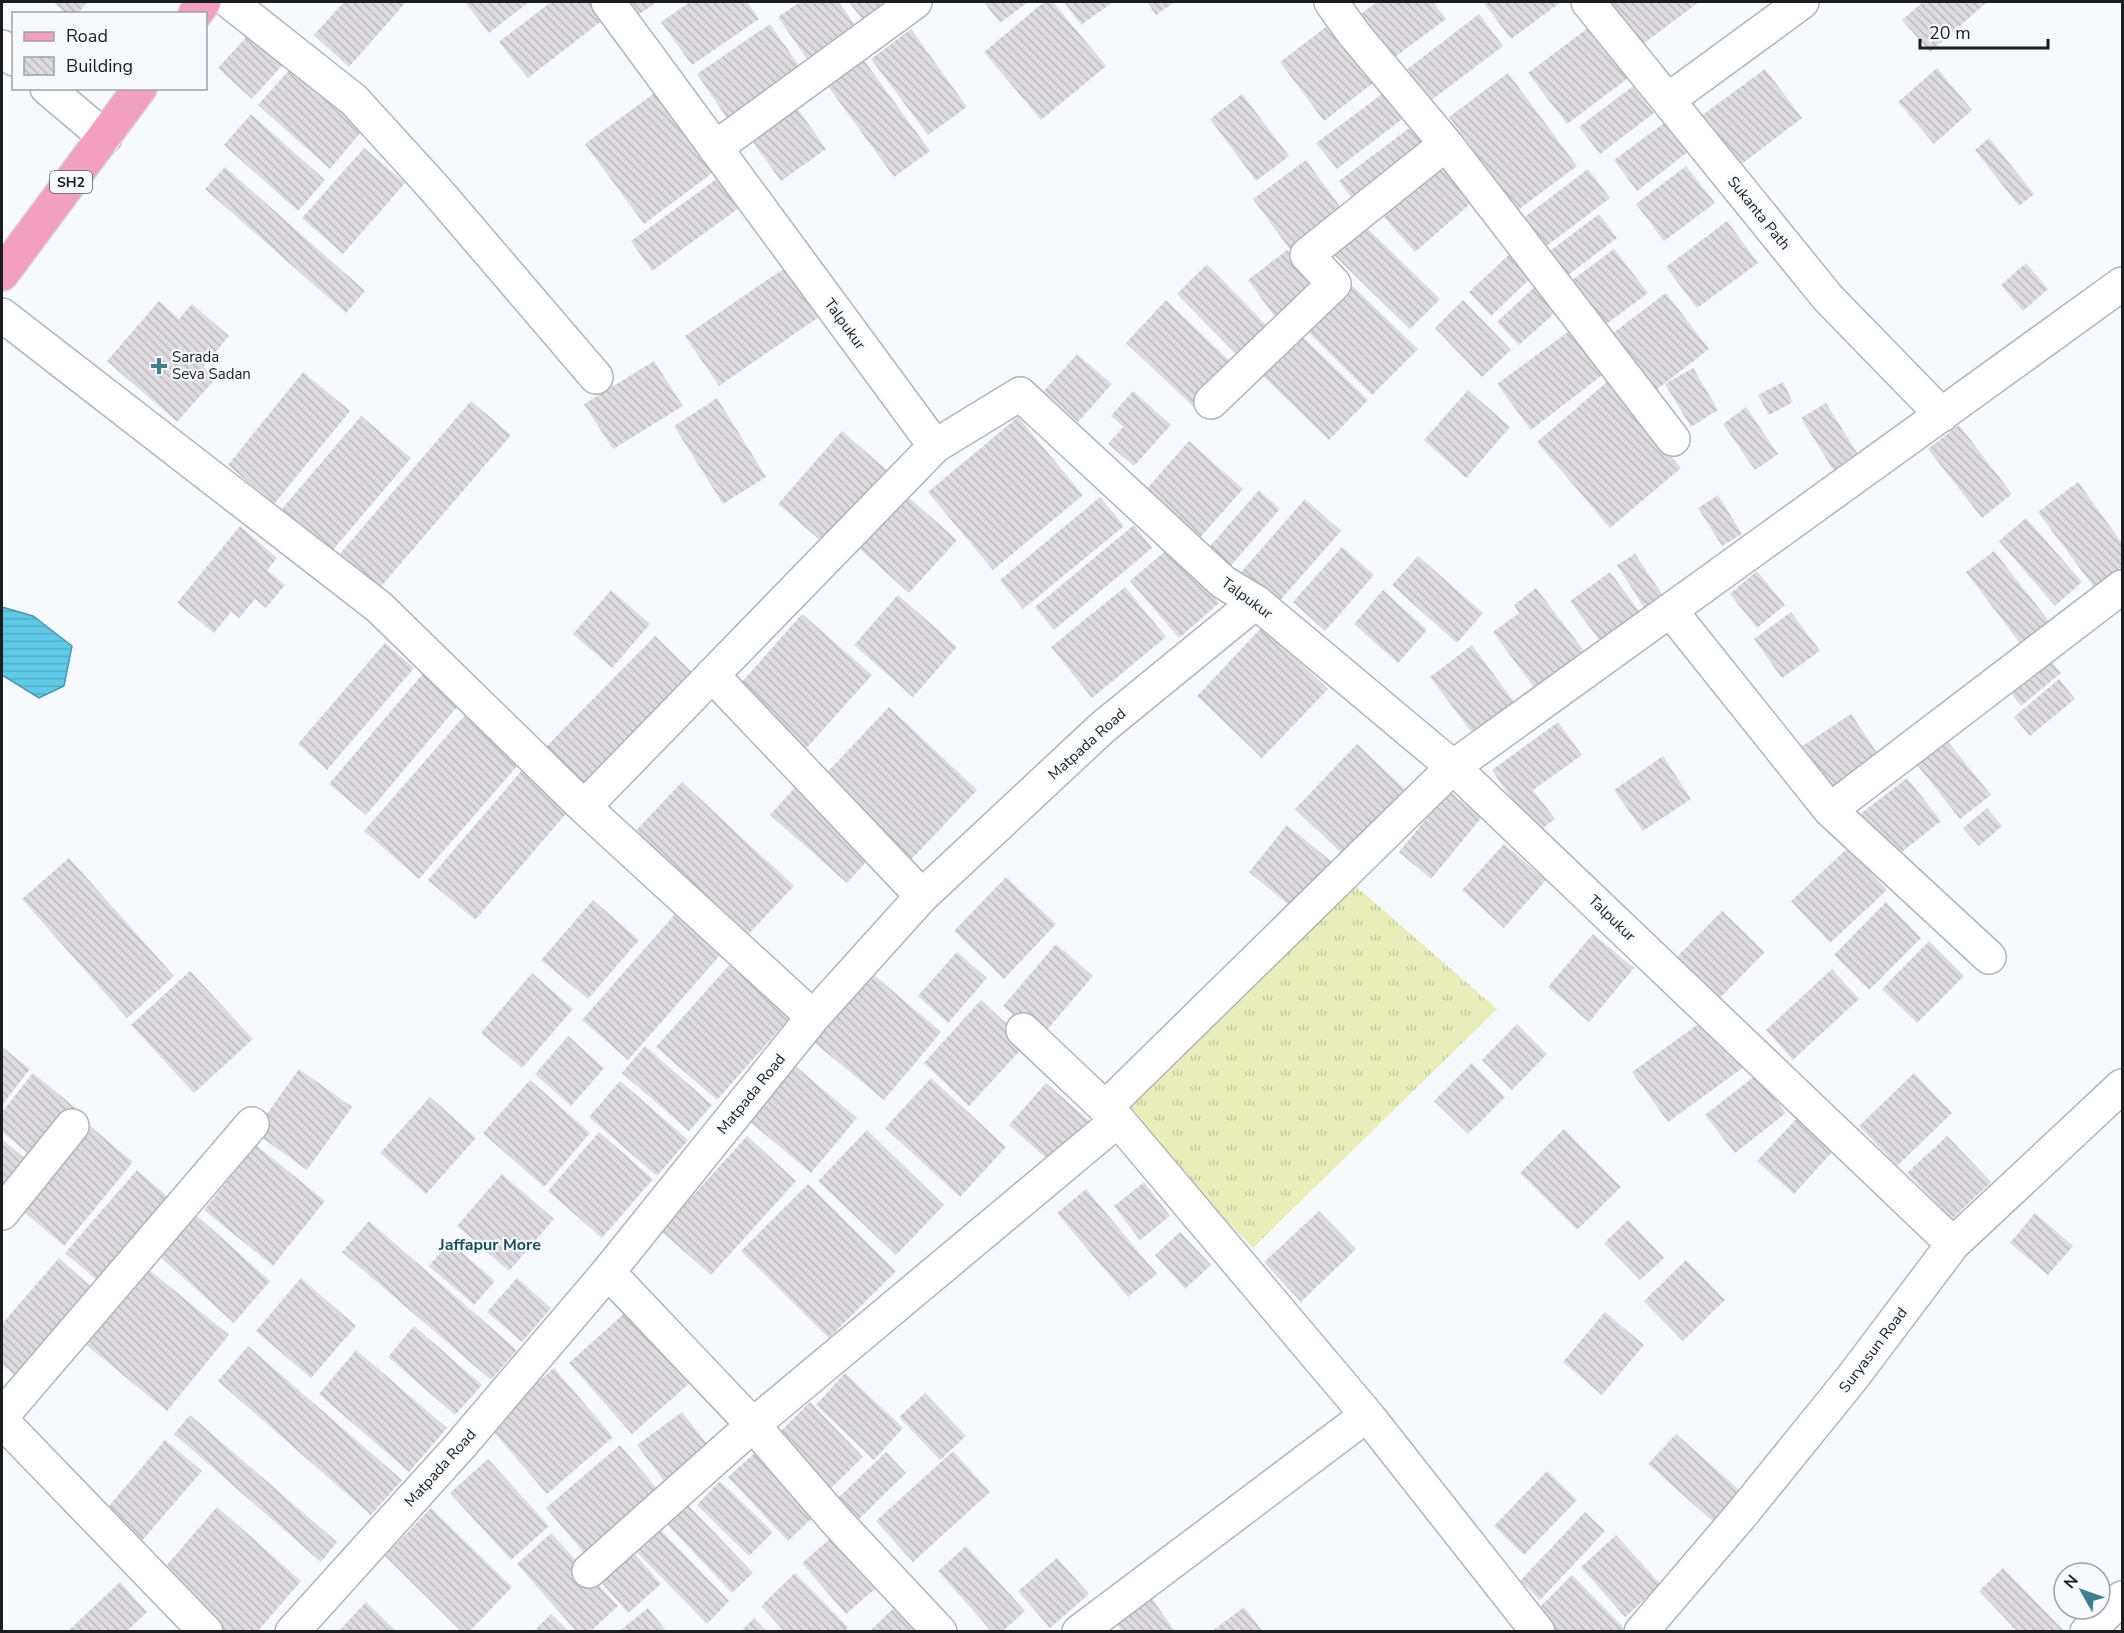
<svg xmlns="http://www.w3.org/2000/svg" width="2124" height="1633" viewBox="0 0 2124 1633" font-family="'Nunito Sans',sans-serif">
	<defs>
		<pattern id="grass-tufts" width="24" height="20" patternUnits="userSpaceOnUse" patternTransform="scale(1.5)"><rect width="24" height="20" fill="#e8edb9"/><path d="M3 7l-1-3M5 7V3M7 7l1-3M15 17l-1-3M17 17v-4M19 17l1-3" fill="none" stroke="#c6cb9f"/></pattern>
		<pattern id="water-rules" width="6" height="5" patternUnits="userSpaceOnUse" patternTransform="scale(1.5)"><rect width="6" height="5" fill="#5fcae7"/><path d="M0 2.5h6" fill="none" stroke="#52adc6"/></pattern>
		<pattern id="building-back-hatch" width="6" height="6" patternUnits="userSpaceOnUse" patternTransform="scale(1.5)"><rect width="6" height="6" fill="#dddbe0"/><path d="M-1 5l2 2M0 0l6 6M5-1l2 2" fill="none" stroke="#bdbbc0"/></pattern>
	</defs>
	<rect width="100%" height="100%" fill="#f6faff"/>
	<path fill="url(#grass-tufts)" d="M1344 876 1497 1009 1253 1248 1124 1115Z"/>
	<path fill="url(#water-rules)" stroke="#4b96ab" stroke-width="1.5" d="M2 607 33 616 72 646 64 686 39 698 2 675Z"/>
	<path fill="url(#building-back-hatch)" d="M53 2H87L77 14H67Z
		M344 2H406L349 67 314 35Z
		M465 2H529L489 33Z
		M551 2H598L608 16 528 78 499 42Z
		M624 2H657L635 17Z
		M690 2H747L759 19 692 65 661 22Z
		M800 2H839L859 31 811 65 778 17Z
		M849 2H891L868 27Z
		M984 2H1028L1000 23Z
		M1044 2H1053L1106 66 1041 120 984 52Z
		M1064 2H1113L1081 25Z
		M1147 2H1175L1156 15Z
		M1377 2H1433L1446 19 1384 65 1351 21Z
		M1485 2H1561L1511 39 1484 3Z
		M1605 2H1699L1639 47Z
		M1923 2H1985L1986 3 1930 52 1902 20Z
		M1479 14 1503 46 1429 102 1406 70Z
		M1600 19 1639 70 1567 124 1528 73Z
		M770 24 802 70 729 121 697 74Z
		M1330 24 1373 83 1324 121 1280 62Z
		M911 29 967 107 928 135 871 59Z
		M252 31 286 61 252 99 218 68Z
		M863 59 930 151 894 177 827 85Z
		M291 68 362 131 330 169 258 105Z
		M1937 68 1972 110 1934 144 1898 102Z
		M1765 69 1802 118 1739 166 1701 116Z
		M1508 73 1577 166 1518 210 1449 117Z
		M1633 86 1654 113 1600 154 1579 127Z
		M660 89 719 168 644 224 585 144Z
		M1385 92 1405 117 1337 169 1316 143Z
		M1242 94 1289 156 1256 181 1210 119Z
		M795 105 826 149 781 181 750 138Z
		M251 114 325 180 298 211 224 145Z
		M1671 118 1693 148 1637 191 1614 160Z
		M1412 126 1426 150 1361 211 1339 181Z
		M1989 138 2034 194 2019 206 1975 150Z
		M364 148 405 183 343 254 302 218Z
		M1306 160 1347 216 1294 255 1253 199Z
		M1446 162 1477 198 1415 252 1384 217Z
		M1686 166 1715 203 1664 241 1636 204Z
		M225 167 365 291 346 313 205 189Z
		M1588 169 1610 198 1544 248 1522 219Z
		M718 178 739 208 652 271 631 241Z
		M1599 214 1617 238 1564 278 1546 254Z
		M1727 221 1758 263 1697 308 1666 267Z
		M1364 225 1440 299 1410 329 1334 255Z
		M1516 248 1538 271 1491 316 1469 292Z
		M1614 249 1648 293 1605 325 1571 281Z
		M1287 250 1317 292 1278 321 1248 280Z
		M2026 263 2048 289 2023 311 2001 285Z
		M1207 264 1270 329 1240 358 1177 294Z
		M789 265 823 314 719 386 685 336Z
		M1343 277 1418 349 1372 395 1299 323Z
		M1543 279 1565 304 1519 345 1497 322Z
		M1666 293 1709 349 1656 390 1613 333Z
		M1166 300 1236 367 1196 409 1126 343Z
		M1463 300 1511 350 1482 377 1435 328Z
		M159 301 179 319 192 304 229 336 203 367 216 378 177 422 107 361Z
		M1572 329 1605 373 1531 430 1497 384Z
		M1299 333 1368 400 1329 440 1260 373Z
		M1077 354 1112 384 1078 422 1044 391Z
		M654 361 683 406 613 449 584 404Z
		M1693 368 1718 410 1691 427 1665 384Z
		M303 372 350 411 274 504 228 465Z
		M1608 381 1681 468 1610 528 1537 442Z
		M1783 382 1793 402 1769 415 1758 395Z
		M1468 390 1510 427 1466 478 1424 440Z
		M1133 391 1171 425 1134 466 1108 444 1123 427 1111 416Z
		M717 398 766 477 723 504 674 426Z
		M471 401 511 435 378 590 338 556Z
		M1826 403 1862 461 1837 476 1801 418Z
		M1746 407 1778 454 1755 470 1723 424Z
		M361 416 411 458 332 551 282 509Z
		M1018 417 1083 495 993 570 928 492Z
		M1959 425 2012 494 1982 518 1928 449Z
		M842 431 890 473 827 546 778 504Z
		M1189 441 1243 489 1197 541 1143 493Z
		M2078 482 2122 543V571L2096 590 2038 512Z
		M900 490 957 540 909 593 853 543Z
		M1259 490 1280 509 1227 570 1206 551Z
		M1718 495 1742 534 1722 546 1698 508Z
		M1100 497 1124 526 1023 609 1000 580Z
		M1305 499 1341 531 1277 604 1241 572Z
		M2026 518 2082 582 2055 606 1999 541Z
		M1134 525 1152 548 1054 630 1035 607Z
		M240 526 277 558 267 570 285 585 266 608 255 599 239 618 231 612 214 633 177 603Z
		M1170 547 1219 603 1179 638 1130 581Z
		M1342 547 1374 575 1325 631 1293 602Z
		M1994 551 2049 621 2020 643 1966 572Z
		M1635 554 1664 597 1645 609 1617 565Z
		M1418 556 1483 613 1457 643 1392 585Z
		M1757 571 1785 605 1757 628 1730 594Z
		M1610 572 1645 619 1606 649 1570 601Z
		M1125 587 1166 637 1092 698 1051 647Z
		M1536 588 1588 656 1538 693 1493 632 1519 613 1514 605Z
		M611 590 650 624 612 668 573 634Z
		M1383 590 1427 630 1398 663 1354 624Z
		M898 595 957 647 913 697 854 645Z
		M1791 612 1820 651 1782 678 1754 639Z
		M802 614 872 675 803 752 734 691Z
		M1262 627 1328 689 1262 758 1197 696Z
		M655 636 701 681 586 799 540 753Z
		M385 643 414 668 327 770 298 744Z
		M1472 645 1517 706 1476 738 1430 677Z
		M2048 657 2061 673 2021 706 2009 690Z
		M426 670 462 701 366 815 329 784Z
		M2059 679 2075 699 2030 736 2014 717Z
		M889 707 977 790 905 866 817 783Z
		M1851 714 1880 757 1828 792 1798 749Z
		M464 716 519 764 419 879 364 831Z
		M1558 722 1582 755 1533 790 1555 819 1535 834 1492 770Z
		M1945 738 1991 795 1960 819 1915 762Z
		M1357 744 1412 796 1351 862 1295 809Z
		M1663 756 1691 799 1643 831 1614 790Z
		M523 769 570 809 475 920 428 880Z
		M1907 778 1941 821 1893 859 1859 815Z
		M682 782 794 886 740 943 628 839Z
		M800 782 877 850 847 883 770 815Z
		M1449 791 1482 817 1431 879 1399 852Z
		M1987 808 2002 826 1979 846 1963 828Z
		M1287 825 1339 868 1301 915 1249 872Z
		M1504 844 1546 880 1504 928 1462 890Z
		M1848 848 1887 890 1830 943 1791 901Z
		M69 858 174 976 127 1018 22 899Z
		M1006 877 1056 924 1004 979 954 931Z
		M593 900 639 940 588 999 541 960Z
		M1886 902 1921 938 1869 990 1834 955Z
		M1722 911 1765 952 1713 1005 1671 963Z
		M676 913 722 953 628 1060 582 1020Z
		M1593 934 1634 968 1589 1022 1548 987Z
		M1929 941 1964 976 1917 1023 1882 989Z
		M1056 944 1093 976 1040 1038 1003 1006Z
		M957 952 987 978 948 1023 918 996Z
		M732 962 792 1015 717 1100 656 1047Z
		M1832 969 1859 999 1793 1060 1766 1030Z
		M868 970 941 1032 884 1100 810 1039Z
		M190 971 253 1039 194 1093 131 1025Z
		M532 973 573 1009 522 1068 481 1033Z
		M981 1000 1027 1043 969 1106 924 1063Z
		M1708 1017 1744 1067 1668 1122 1632 1072Z
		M1517 1024 1547 1054 1512 1090 1482 1060Z
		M568 1036 604 1068 571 1106 535 1074Z
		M645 1046 712 1105 689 1131 622 1073Z
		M2 1047 30 1069 2 1105Z
		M1472 1063 1505 1097 1468 1134 1434 1101Z
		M794 1065 857 1118 811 1173 748 1120Z
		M299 1069 352 1107 307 1170 254 1132Z
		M33 1073 78 1110 36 1160 2 1132V1112Z
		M1914 1073 1952 1113 1897 1166 1859 1126Z
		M1756 1075 1786 1113 1735 1153 1705 1115Z
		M931 1078 1006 1147 960 1197 885 1128Z
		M530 1080 590 1133 544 1187 483 1133Z
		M620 1081 688 1140 657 1176 589 1117Z
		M1046 1083 1093 1124 1056 1167 1009 1125Z
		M430 1097 476 1138 426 1194 380 1153Z
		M1798 1117 1834 1150 1794 1194 1757 1161Z
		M84 1121 133 1162 64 1246 16 1205Z
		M1564 1129 1621 1187 1577 1230 1520 1173Z
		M867 1130 944 1205 896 1255 818 1181Z
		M599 1132 653 1179 602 1238 548 1191Z
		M747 1136 796 1181 711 1275 661 1231Z
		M1947 1136 1991 1182 1952 1219 1907 1173Z
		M2 1139 28 1161 2 1193Z
		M256 1145 325 1201 273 1266 204 1210Z
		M137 1170 175 1203 103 1285 65 1253Z
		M502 1174 554 1219 509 1271 457 1226Z
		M1144 1182 1170 1216 1140 1240 1114 1206Z
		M808 1184 896 1271 829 1338 741 1251Z
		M1086 1189 1157 1274 1128 1297 1057 1213Z
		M1319 1211 1356 1249 1301 1302 1264 1262Z
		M2035 1213 2073 1246 2048 1275 2010 1243Z
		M196 1215 270 1281 234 1323 159 1256Z
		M1628 1220 1664 1258 1640 1280 1604 1243Z
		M369 1221 517 1350 491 1380 342 1252Z
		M1180 1232 1211 1265 1185 1289 1155 1255Z
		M450 1242 495 1281 474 1305 429 1266Z
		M59 1258 99 1294 22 1382 2 1364V1324Z
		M1686 1260 1725 1300 1683 1341 1644 1301Z
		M147 1268 229 1335 167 1411 85 1344Z
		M301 1278 356 1326 311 1378 256 1331Z
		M517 1278 551 1308 522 1342 487 1312Z
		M628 1310 691 1382 632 1434 569 1363Z
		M1605 1312 1644 1345 1602 1395 1563 1362Z
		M414 1326 482 1385 455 1415 388 1357Z
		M248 1346 402 1480 371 1515 218 1381Z
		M356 1350 447 1428 409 1472 319 1394Z
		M554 1368 613 1437 547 1494 488 1425Z
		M845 1373 903 1428 874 1460 816 1405Z
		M925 1393 966 1436 940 1460 899 1417Z
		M810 1402 863 1457 831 1488 778 1434Z
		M682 1412 713 1452 668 1486 637 1445Z
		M190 1415 337 1542 321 1562 174 1434Z
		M1676 1434 1744 1494 1717 1525 1648 1464Z
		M165 1440 202 1471 140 1543 104 1512Z
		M620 1445 666 1499 592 1562 546 1508Z
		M953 1451 990 1492 913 1562 876 1521Z
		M756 1452 815 1515 788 1541 728 1477Z
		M886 1452 906 1473 859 1519 838 1498Z
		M488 1459 549 1526 511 1560 450 1493Z
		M1547 1471 1577 1500 1524 1555 1494 1526Z
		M720 1481 773 1532 749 1556 697 1505Z
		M686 1503 753 1573 732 1593 665 1522Z
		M217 1507 301 1581 257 1632H227L160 1573Z
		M431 1508 512 1587 469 1632H462L385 1556Z
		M1585 1512 1605 1531 1540 1600 1520 1581Z
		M654 1523 729 1601 707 1624 631 1546Z
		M551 1533 618 1606 590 1632H577L517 1564Z
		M1616 1535 1661 1585 1625 1617 1581 1567Z
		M832 1537 876 1588 846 1614 802 1563Z
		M626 1544 661 1584 628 1613 593 1573Z
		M966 1546 1025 1611 1002 1632H992L938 1571Z
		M1057 1558 1089 1594 1050 1628 1018 1591Z
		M2003 1568 2065 1632H2018L1979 1591Z
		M795 1573 848 1627 844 1632H785L761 1606Z
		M1572 1575 1624 1628 1620 1632H1550L1533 1614Z
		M120 1582 147 1612 126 1632H67Z
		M1151 1597 1175 1632H1122L1115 1621Z
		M903 1599 933 1632H869Z
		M366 1602 397 1632H338Z
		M1244 1607 1263 1632H1211Z
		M648 1608 667 1632H618Z
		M551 1614 569 1632H533Z
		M754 1618 767 1632H740Z"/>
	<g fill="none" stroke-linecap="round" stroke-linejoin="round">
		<g stroke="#b1b5ba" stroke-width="36">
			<path id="minor" d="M230 2 354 100 436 190 596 377
				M608 2 935 446 1020 394 1223 582 1256 602 1453 767 1953 1244
				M1331 2 1354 34 1446 144 1673 439
				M1588 2 1828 298 1942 415
				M2 47 14 59
				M47 88 105 137
				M1668 100 1802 2
				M715 148 915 2
				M2 315 379 607 584 807 813 1017
				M1211 402 1334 284 1307 255 1446 144
				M1670 610 1830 810 1989 957
				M712 675 922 896
				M584 807 935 446
				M1830 810 2122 587
				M1023 1030 1118 1120 1367 1415 1538 1632
				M1106 1107 1453 767 2122 284
				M2 1213 72 1126
				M608 1272 753 1425 1118 1120
				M2 1416 252 1124
				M2 1421 206 1632
				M589 1571 753 1425 838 1523 940 1632
				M292 1632 460 1446 608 1272 813 1017 922 896 1103 727 1256 602
				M1079 1632 1367 1415
				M1641 1632 1741 1515 1852 1378 1953 1244 2122 1086
				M2087 1632 2122 1598"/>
		</g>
		<g stroke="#d6d6d6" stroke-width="36">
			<path id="primary" d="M195 14 204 2
				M2 274 140 88"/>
		</g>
		<use href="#minor" stroke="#fff" stroke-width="33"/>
		<use href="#primary" stroke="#f39fbf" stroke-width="33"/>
	</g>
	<path fill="#3d8090" stroke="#f6faff" stroke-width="2" d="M156 357h6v6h6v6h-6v6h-6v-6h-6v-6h6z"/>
	<g text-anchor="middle" stroke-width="4.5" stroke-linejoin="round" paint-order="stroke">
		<rect fill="#f6faff" stroke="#5d5f62" stroke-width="1.5" x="50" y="171" width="42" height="22" rx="4.5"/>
		<g font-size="14" font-weight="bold" fill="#1b1c1e">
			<text x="71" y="187">SH2</text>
		</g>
		<g font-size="15" fill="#1b1c1e" stroke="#f6faff">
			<text transform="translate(1759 213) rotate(51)" y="5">Sukanta Path</text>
			<text transform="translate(845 324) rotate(54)" y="5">Talpukur</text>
			<text transform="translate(1247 598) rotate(36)" y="5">Talpukur</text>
			<text transform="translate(1087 744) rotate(-42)" y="5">Matpada Road</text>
			<text transform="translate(1612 918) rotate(44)" y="5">Talpukur</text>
			<text transform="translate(751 1094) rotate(-51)" y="5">Matpada Road</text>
			<text transform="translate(1873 1350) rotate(-53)" y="5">Suryasun Road</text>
			<text transform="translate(440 1468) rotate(-48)" y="5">Matpada Road</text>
		</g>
		<g font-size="15" fill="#1b1c1e" stroke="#f6faff" text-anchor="start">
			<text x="172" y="362">Sarada<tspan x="172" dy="17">Seva Sadan</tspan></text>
		</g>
		<g font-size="16" font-weight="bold" fill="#17505c" stroke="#f6faff">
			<text x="490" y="1250">Jaffapur More</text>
		</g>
	</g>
	<rect width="2124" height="1633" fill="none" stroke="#1b1c1e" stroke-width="6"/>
	<rect x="12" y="12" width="195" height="78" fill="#f6faff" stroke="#9ea1a5" stroke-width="1.5"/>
	<rect x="24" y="32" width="30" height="9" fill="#f39fbf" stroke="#9ea1a5" stroke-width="1.5"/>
	<text x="66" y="42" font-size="18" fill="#1b1c1e">Road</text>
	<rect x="24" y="57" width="30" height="18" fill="url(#building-back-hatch)" stroke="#9ea1a5" stroke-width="1.5"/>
	<text x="66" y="72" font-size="18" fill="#1b1c1e">Building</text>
	<g transform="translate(2082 1591) rotate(310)"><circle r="28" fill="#f6faff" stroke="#9ea1a5" stroke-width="1.5"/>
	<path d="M0-4.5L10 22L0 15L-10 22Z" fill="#3d8090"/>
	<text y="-9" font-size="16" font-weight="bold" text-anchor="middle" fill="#1b1c1e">N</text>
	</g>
	<path d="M1920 39v9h128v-9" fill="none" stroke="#1b1c1e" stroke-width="3"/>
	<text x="1929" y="39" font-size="18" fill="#1b1c1e" stroke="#f6faff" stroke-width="4.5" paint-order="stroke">20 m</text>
</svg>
